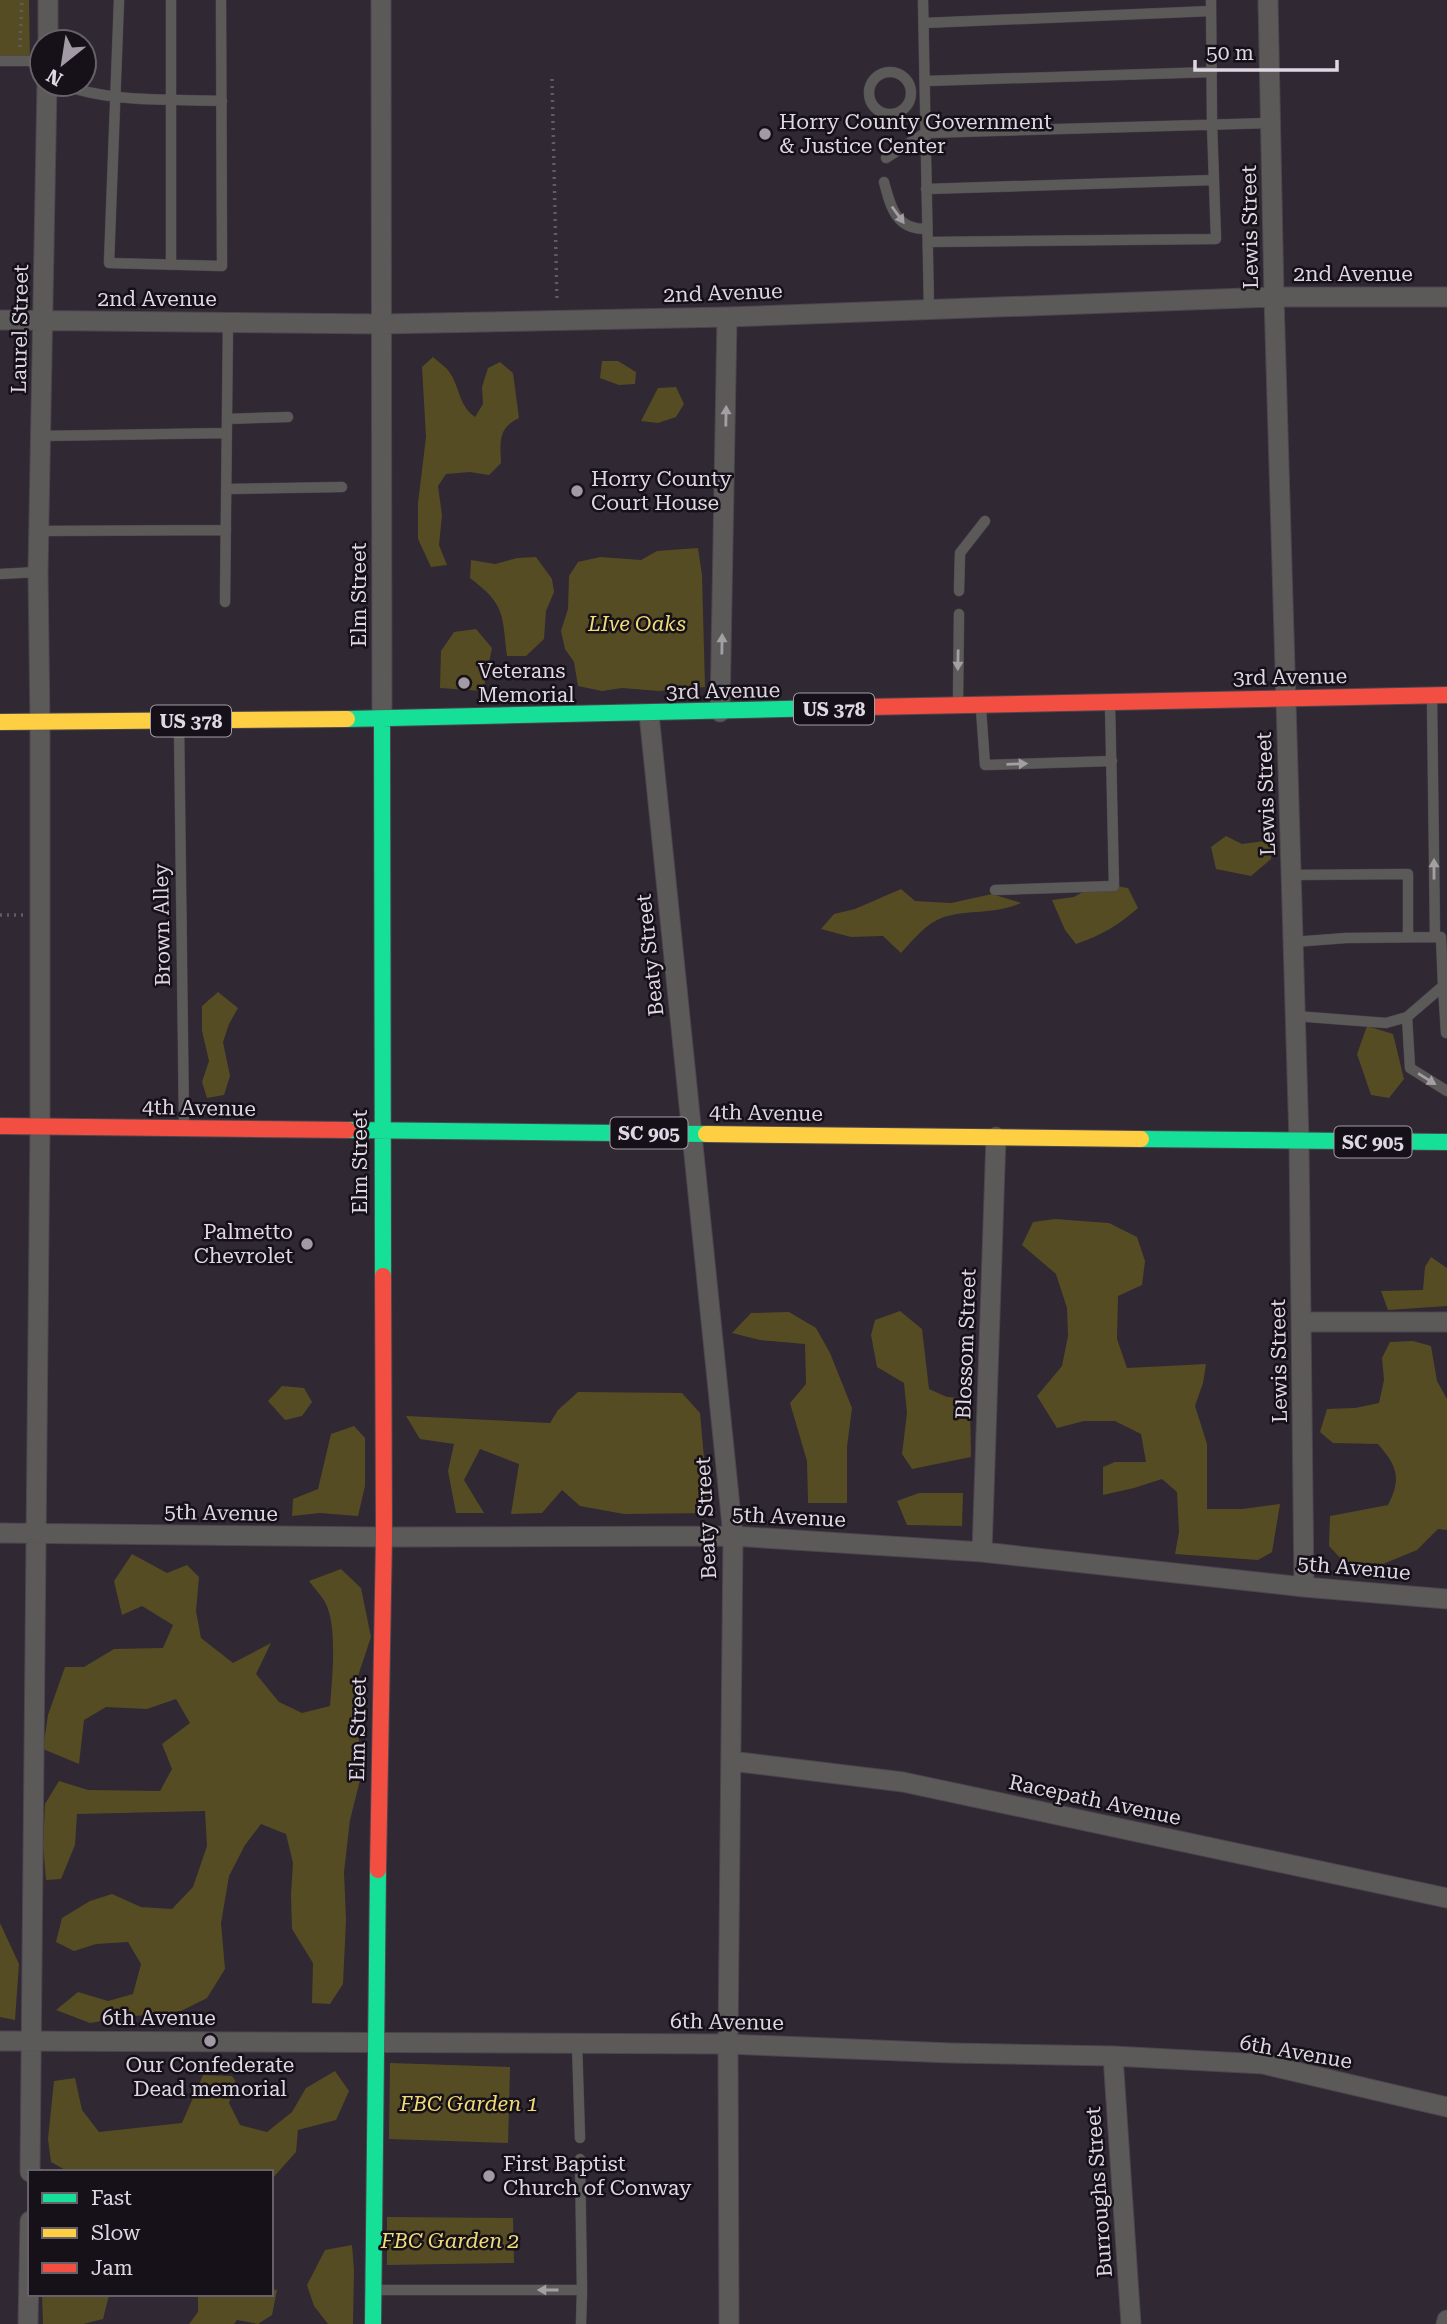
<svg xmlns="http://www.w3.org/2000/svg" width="1447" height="2324" viewBox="0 0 1447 2324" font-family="'Roboto Serif',serif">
	<rect width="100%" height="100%" fill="#302833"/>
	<path fill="#564c23" d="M0 0H29L30 64 0 60Z
		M433 357C437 361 442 364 446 368 461 384 456 403 475 417L483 404 482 387 488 368 500 362 513 373 519 418C498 428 500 442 501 463L489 475 470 472 446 474 438 486 442 515 439 545 447 565 431 567 418 539V503L426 437 422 367Z
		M602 361H618L636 372 635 384 619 385 600 378Z
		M676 387 684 404 676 417 658 423 641 421 658 388Z
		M698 548 702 575 705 687 659 691 622 688 602 691 578 686 574 662 565 649 561 631 568 609 569 576 578 562 600 557 641 560 657 551Z
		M536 557 552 579 554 592 546 611 544 639 526 656H507C502 615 506 605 470 578L471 560 495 564 517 558Z
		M476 629 492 648 483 691 440 688 441 651 454 632Z
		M1226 836 1242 844 1272 840 1271 859 1251 876 1216 869 1211 847Z
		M1098 883 1128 888 1138 908C1119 925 1100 936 1076 944L1065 930 1052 900 1074 897Z
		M901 889 915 901 951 903 992 894 1021 903C993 915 970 909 944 917 926 923 913 940 901 953L883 936 851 937 821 929 834 914 855 909Z
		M218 992 238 1008 229 1024 223 1042 230 1076 224 1095 207 1098 202 1082 209 1061 202 1031V1006Z
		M1367 1026 1393 1034 1404 1079 1389 1098 1371 1095 1357 1054Z
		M1055 1219 1109 1223 1137 1237 1145 1261 1142 1285 1118 1296 1117 1339 1127 1368 1206 1364 1203 1383 1195 1406 1207 1444V1509H1242L1280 1504 1272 1552 1258 1560 1175 1554 1179 1532 1177 1492 1162 1479 1134 1488 1103 1495V1467L1115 1462H1146L1141 1434 1115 1421H1084L1057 1428 1037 1396 1062 1366 1068 1336 1067 1308 1056 1274 1022 1245 1033 1222Z
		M1431 1257 1447 1268V1306L1388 1310 1381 1291 1423 1290 1425 1267Z
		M900 1311 922 1329 929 1389 947 1397 970 1399 971 1457 912 1469 902 1454 907 1413 904 1383 877 1367 871 1335 875 1320Z
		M789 1312 816 1328 830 1353 852 1408 847 1447V1503H808L807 1461 790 1403 806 1384 805 1344 760 1340 732 1333 751 1313Z
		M1413 1341 1431 1346 1437 1381 1447 1399V1530L1438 1529 1417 1550 1383 1564 1344 1562 1329 1546 1330 1516 1388 1505C1402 1478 1397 1466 1378 1444L1333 1443 1320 1432 1327 1409 1355 1408 1379 1403 1384 1380 1382 1358 1390 1342Z
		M282 1386 304 1388 312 1402 302 1416 285 1420 268 1401Z
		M578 1392 682 1393 700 1413 709 1513 624 1514 580 1506 562 1490 542 1513 511 1514 519 1464 480 1449 464 1480 484 1513H456L448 1471 454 1444 420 1439 406 1416 550 1423 558 1410Z
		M354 1426 365 1438V1486L358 1516 320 1513 292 1516 293 1499 318 1489 331 1434Z
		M919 1493H963L962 1526 907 1525 897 1501Z
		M132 1554 167 1573 187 1565 199 1577 196 1611 201 1638 233 1663 271 1643 256 1674 279 1702 302 1713 330 1706C332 1679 338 1626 325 1602 321 1595 314 1588 309 1581L341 1569 361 1588 371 1637 356 1682 361 1776 350 1820 344 1872 346 1920 343 1984 330 2004 312 2003 313 1963 292 1929 291 1895 293 1863 286 1834 261 1824 245 1845 229 1876 221 1923 225 1969 207 1998 181 2011 127 2017 90 2023 56 2010 78 1992 108 2001 133 1994 141 1964 128 1942 96 1944 74 1951 56 1942 62 1918 90 1901 112 1894 141 1907 172 1909 193 1887 207 1846 205 1811 77 1814 75 1845 61 1879 46 1880 43 1844 45 1804 59 1781 88 1790 160 1791 172 1769 162 1744 190 1723 176 1699 147 1709 106 1707 84 1720 79 1764 43 1749 48 1715 65 1667H84L114 1649 163 1648 173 1625 142 1606 122 1615 114 1581Z
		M0 1923 19 1964 15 2020 0 2017Z
		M390 2063 510 2067 508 2143 389 2139Z
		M335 2071 349 2091 336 2120 298 2130 296 2152 271 2180V2172H69L51 2162 48 2139 54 2081 75 2078 82 2110 99 2132 182 2123 203 2075 232 2076 236 2082 229 2103 240 2125 267 2132 292 2112 306 2088Z
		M387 2217 513 2218 514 2263 387 2265Z
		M352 2245 354 2270 353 2324H328L314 2306 307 2285 325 2250Z
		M271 2289 277 2290 272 2315 258 2324 237 2320 234 2324H189L198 2312V2294H271Z
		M42 2294H108L109 2295 103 2319 83 2324H43Z"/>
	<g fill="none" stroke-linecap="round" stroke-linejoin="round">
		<g stroke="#4b454e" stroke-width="11">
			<path id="lane" d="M119 0 109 263 222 266 221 0
				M923 0 929 310
				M924 23 1211 11
				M0 61H42
				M869 93a21 21 0 1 1 42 0a21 21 0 1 1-42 0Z
				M926 81 1212 72
				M60 84C111 103 168 99 222 101
				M886 158 925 133 1270 123
				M884 182C891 208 896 230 927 229
				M926 189 1214 180
				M928 242 1216 239 1212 124 1211 0
				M171 265V0
				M227 419 288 417
				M41 436 227 433
				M227 489 342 487
				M39 531 226 530
				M0 574 38 572
				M959 591 960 553 985 521
				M225 602 228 322
				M1432 699 1435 937
				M958 701 959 614
				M981 709 985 765 1112 761
				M179 723 184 1125
				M1291 875 1408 874V937
				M995 890 1114 886 1110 705
				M1293 942 1346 938 1439 937
				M1443 986 1446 1033
				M1295 1016 1386 1023 1407 1017 1443 986 1441 937
				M1407 1017 1410 1068 1447 1091
				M577 2043 580 2138
				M580 2159 582 2290
				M375 2290H582L581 2324"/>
		</g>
		<g stroke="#4b454e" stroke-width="21">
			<path id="street" d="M381 0 382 719
				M1268 0 1274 297 1299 1141 1304 1587
				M48 42V0
				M0 320 382 324 727 317 1274 297H1447
				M720 712 727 317
				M649 714 733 1536 728 2044 729 2324
				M1301 1322H1447
				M0 1533 384 1537 733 1536 982 1552 1304 1587 1447 1599
				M982 1552 996 1137
				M731 1761 903 1782 1447 1898
				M0 2041 728 2044 951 2053 1113 2056 1263 2064 1447 2107
				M1113 2056 1131 2324
				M30 2172 40 1127V722L38 572 47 84
				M28 2324 30 2221
				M1446 2324 1447 2320"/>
		</g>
		<g stroke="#4b454e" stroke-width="18">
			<path id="fast" d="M347 719 868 707
				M382 719 383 1276
				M348 1130 706 1134
				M1141 1139 1447 1142
				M373 2324 378 1870"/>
		</g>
		<g stroke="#4b454e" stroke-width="18">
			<path id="slow" d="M0 722 347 719
				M706 1134 1141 1139"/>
		</g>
		<g stroke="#4b454e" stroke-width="18">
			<path id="jam" d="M868 707 1447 695
				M0 1126 348 1130
				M378 1870 384 1537 383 1276"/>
		</g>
		<path stroke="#605c5f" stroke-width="3.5" stroke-dasharray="2 5" stroke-linecap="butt" d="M20 47 22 0
			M552 79 557 301
			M0 915H24"/>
		<use href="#lane" stroke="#5c5a59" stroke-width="10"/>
		<use href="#street" stroke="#5c5a59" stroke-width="19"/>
		<use href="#fast" stroke="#16e098" stroke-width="16"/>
		<use href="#slow" stroke="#ffcf43" stroke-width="16"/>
		<use href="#jam" stroke="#f24e42" stroke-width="16"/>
	</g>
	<defs><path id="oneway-solid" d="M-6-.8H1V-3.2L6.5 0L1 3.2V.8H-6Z" transform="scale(1.75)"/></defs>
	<g fill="#a49fa5">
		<use href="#oneway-solid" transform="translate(898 215) rotate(54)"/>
		<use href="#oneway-solid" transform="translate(726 416) rotate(-89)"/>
		<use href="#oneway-solid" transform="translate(722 644) rotate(-89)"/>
		<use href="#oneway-solid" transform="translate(958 660) rotate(91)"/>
		<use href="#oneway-solid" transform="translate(1017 764) rotate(-2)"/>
		<use href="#oneway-solid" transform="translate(1434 869) rotate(-90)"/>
		<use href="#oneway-solid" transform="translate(1427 1079) rotate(32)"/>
		<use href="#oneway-solid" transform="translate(548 2290) rotate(-180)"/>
	</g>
	<g fill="#a29aa5" stroke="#161018" stroke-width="2.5">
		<circle cx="765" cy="134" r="7"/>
		<circle cx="577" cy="491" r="7"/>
		<circle cx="464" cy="683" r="7"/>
		<circle cx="307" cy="1244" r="7"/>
		<circle cx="210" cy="2041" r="7"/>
		<circle cx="489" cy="2176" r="7"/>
	</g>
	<g text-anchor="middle" stroke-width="5" stroke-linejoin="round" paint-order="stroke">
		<g fill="#161018" stroke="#a39ba6" stroke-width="2">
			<rect x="794" y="693.5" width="80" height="31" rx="5"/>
			<rect x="151" y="705.5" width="80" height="31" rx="5"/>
			<rect x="610.5" y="1117.5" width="77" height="31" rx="5"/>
			<rect x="1334.5" y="1126.5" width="77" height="31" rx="5"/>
		</g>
		<g font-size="19" font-weight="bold" fill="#dfd7e3">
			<text x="834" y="716">US 378</text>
			<text x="191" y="728">US 378</text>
			<text x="649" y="1140">SC 905</text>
			<text x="1373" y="1149">SC 905</text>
		</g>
		<g font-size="21" fill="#dfd7e3" stroke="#161018" text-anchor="start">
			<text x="779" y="129">Horry County Government<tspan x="779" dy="24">&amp; Justice Center</tspan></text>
			<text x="591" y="486">Horry County<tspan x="591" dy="24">Court House</tspan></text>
			<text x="478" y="678">Veterans<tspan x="478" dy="24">Memorial</tspan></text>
			<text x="293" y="1239" text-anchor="end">Palmetto<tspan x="293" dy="24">Chevrolet</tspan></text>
			<text x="210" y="2072" text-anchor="middle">Our Confederate<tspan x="210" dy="24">Dead memorial</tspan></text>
			<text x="503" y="2171">First Baptist<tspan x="503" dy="24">Church of Conway</tspan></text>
		</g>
		<g font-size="21" fill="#dfd7e3" stroke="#161018">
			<text transform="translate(1250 227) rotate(-91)" y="7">Lewis Street</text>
			<text x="1353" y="281">2nd Avenue</text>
			<text transform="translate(723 293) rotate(-2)" y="7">2nd Avenue</text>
			<text x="157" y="306">2nd Avenue</text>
			<text transform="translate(20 329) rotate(-89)" y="7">Laurel Street</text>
			<text transform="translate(359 595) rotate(-90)" y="7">Elm Street</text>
			<text transform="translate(1290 677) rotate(-1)" y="7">3rd Avenue</text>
			<text transform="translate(723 691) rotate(-1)" y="7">3rd Avenue</text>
			<text transform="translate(1266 794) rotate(-92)" y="7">Lewis Street</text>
			<text transform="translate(162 925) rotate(-91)" y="7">Brown Alley</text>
			<text transform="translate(650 955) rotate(-96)" y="7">Beaty Street</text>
			<text transform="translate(199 1108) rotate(1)" y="7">4th Avenue</text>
			<text transform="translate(766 1113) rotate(1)" y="7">4th Avenue</text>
			<text transform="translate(360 1162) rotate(-90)" y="7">Elm Street</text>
			<text transform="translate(966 1344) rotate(-88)" y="7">Blossom Street</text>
			<text transform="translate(1279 1361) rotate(-91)" y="7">Lewis Street</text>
			<text transform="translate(221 1513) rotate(1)" y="7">5th Avenue</text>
			<text transform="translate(789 1517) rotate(3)" y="7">5th Avenue</text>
			<text transform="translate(706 1518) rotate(-93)" y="7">Beaty Street</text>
			<text transform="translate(1354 1568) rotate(5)" y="7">5th Avenue</text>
			<text transform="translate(358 1729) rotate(-89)" y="7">Elm Street</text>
			<text transform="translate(1095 1800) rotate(12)" y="7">Racepath Avenue</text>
			<text x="159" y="2025">6th Avenue</text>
			<text transform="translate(727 2022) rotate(1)" y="7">6th Avenue</text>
			<text transform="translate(1296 2052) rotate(10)" y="7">6th Avenue</text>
			<text transform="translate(1099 2192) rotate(-94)" y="7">Burroughs Street</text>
		</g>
		<g font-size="21" font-style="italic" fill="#f0dc77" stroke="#161018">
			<text x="637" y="631">LIve Oaks</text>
			<text x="469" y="2111">FBC Garden 1</text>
			<text x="450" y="2248">FBC Garden 2</text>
		</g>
	</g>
	<rect x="28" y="2170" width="245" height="126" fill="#161018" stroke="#666069" stroke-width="2"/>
	<rect x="42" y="2193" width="35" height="10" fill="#16e098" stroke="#666069" stroke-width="2"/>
	<text x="91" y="2205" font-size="21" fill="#dfd7e3">Fast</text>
	<rect x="42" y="2228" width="35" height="10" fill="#ffcf43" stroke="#666069" stroke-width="2"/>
	<text x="91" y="2240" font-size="21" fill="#dfd7e3">Slow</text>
	<rect x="42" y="2263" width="35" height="10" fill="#f24e42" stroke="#666069" stroke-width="2"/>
	<text x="91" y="2275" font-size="21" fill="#dfd7e3">Jam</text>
	<g transform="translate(63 63) rotate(210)"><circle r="33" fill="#161018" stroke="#666069" stroke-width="2"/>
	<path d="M0-5L12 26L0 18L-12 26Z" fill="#a29aa5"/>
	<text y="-10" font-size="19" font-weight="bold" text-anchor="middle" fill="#dfd7e3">N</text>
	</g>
	<path d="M1195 60v10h142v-10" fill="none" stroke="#dfd7e3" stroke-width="3.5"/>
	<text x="1206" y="60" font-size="21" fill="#dfd7e3" stroke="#161018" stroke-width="5" paint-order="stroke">50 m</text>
</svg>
